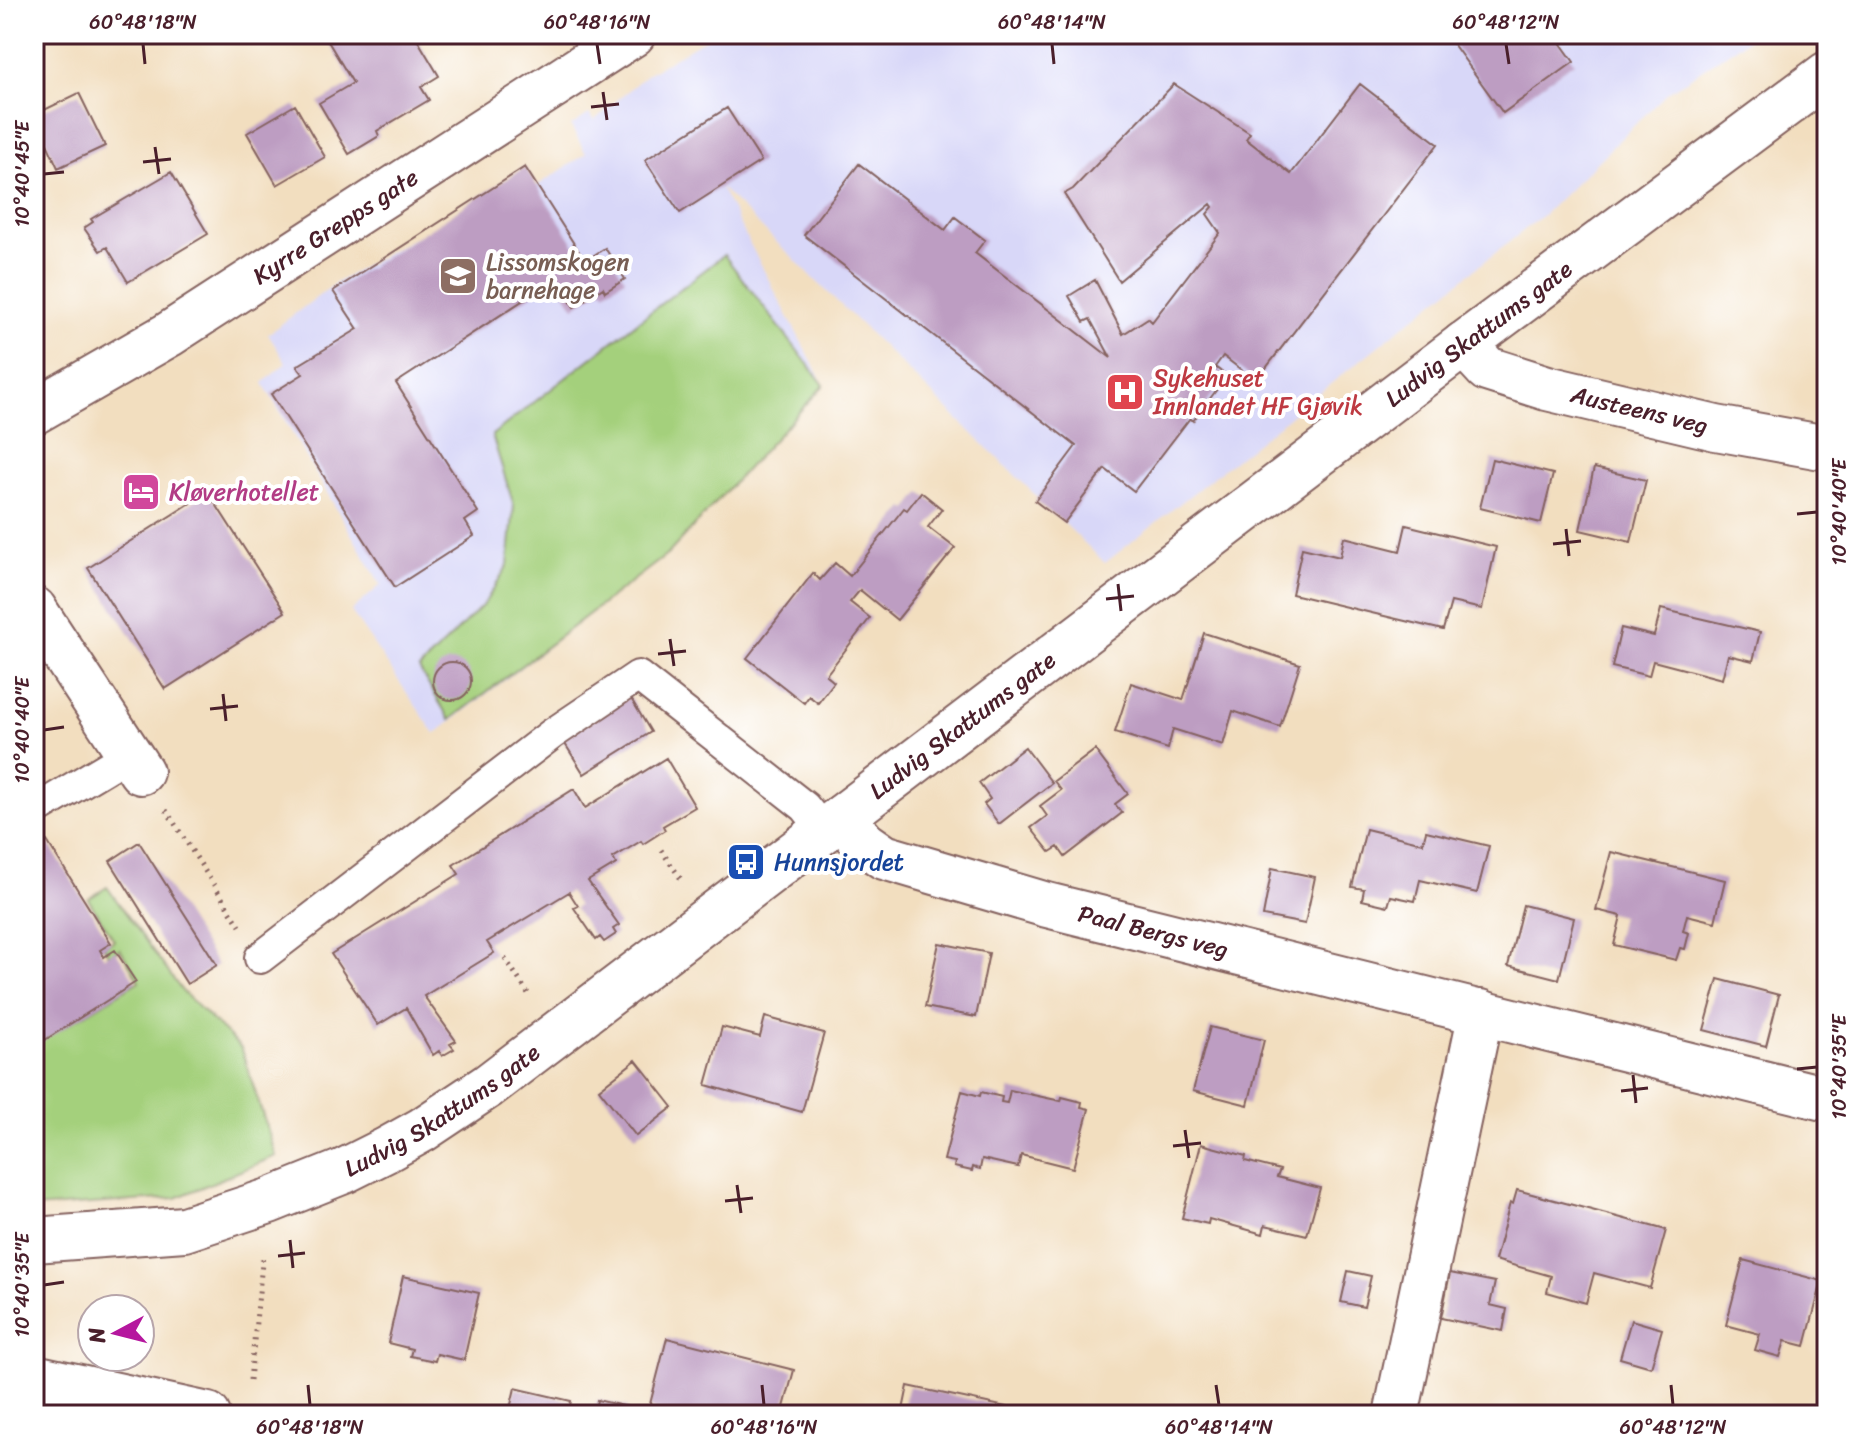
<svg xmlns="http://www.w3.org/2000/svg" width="1861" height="1449" viewBox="0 0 1861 1449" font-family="Sriracha,sans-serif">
	<rect width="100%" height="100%" fill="#fff"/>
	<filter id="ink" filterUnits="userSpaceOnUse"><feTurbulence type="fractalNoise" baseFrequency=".0125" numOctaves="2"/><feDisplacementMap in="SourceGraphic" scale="16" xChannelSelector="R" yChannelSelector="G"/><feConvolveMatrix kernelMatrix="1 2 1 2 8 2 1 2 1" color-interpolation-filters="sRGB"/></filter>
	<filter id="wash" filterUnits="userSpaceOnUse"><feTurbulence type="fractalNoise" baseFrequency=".006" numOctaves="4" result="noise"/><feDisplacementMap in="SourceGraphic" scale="32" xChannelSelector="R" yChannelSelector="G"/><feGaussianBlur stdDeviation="1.8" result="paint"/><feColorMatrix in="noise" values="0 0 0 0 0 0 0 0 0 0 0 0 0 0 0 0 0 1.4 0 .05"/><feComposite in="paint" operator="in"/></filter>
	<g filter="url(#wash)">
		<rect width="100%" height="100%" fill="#f2debf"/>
		<path fill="#d8d7f8" d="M714 34H1756L1668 92 1543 215 1105 563 720 187 824 385 668 554 435 734 351 611 381 585 263 383 286 363 268 334 336 283 520 177 529 191 586 154 571 126 589 114 595 120 647 74Z"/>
		<path fill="#a4d07c" stroke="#777854" stroke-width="2" d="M724 255 824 385 668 554 450 720 419 669 484 604 508 565 514 506 492 435Z
			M107 887 182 991 241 1048 276 1156 176 1198 34 1208V1041L36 1044 139 981 120 949 109 955 104 947 114 940 88 899Z"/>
		<g id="blocks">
			<path fill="#bd9dc2" d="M332 34H414L439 76 421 87 429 100 377 131 379 136 349 154 319 103 353 83 326 38Z
				M1446 34H1554L1574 62 1503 113Z
				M1174 84 1250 133 1246 139 1291 174 1360 84 1438 144 1256 381 1223 356 1215 367 1227 376 1193 421 1190 418 1134 491 1105 469 1064 523 1035 501 1076 446 804 235 859 164 945 230 955 217 985 240 975 253 1111 358 1090 319 1084 322 1069 296 1095 280 1123 334 1148 318 1152 322 1220 233 1207 214 1213 207 1211 204 1119 281 1064 194 1073 189Z
				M79 93 105 146 58 168 34 115Z
				M295 105 325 157 277 185 247 133Z
				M727 108 761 161 680 213 645 160Z
				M525 167 585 261 605 248 625 279 605 292 603 288 574 307 556 279 396 383 478 512 465 521 474 536 395 587 271 394 303 374 297 366 358 329 333 291Z
				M171 172 208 234 128 282 107 247 100 251 84 228 93 222 91 219Z
				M1492 459 1553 474 1541 523 1480 508Z
				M1594 468 1646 480 1631 542 1580 530Z
				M208 492 285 612 165 689 88 568Z
				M921 492 942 509 928 527 955 548 897 620 860 590 850 602 870 618 826 675 834 682 818 703 809 696 804 703 747 658 813 573 820 580 835 563 850 576 904 508 907 510Z
				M1406 525 1496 547 1482 609 1451 602 1443 630 1292 594 1302 548 1340 557 1344 537 1400 551Z
				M1661 609 1760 632 1753 661 1728 655 1722 679 1653 661 1649 676 1612 667 1621 628 1654 636Z
				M1204 633 1300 664 1280 727 1233 711 1223 745 1173 729 1168 749 1115 732 1131 683 1183 700Z
				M433 681a19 19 0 1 1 38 0a19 19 0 1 1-38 0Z
				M630 697 651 732 584 774 562 739Z
				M1025 747 1052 783 999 824 984 804 990 799 979 783Z
				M1095 750 1128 794 1115 804 1122 813 1065 857 1058 847 1050 852 1031 828 1047 816 1040 806 1061 790 1054 781Z
				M666 758 695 807 663 826 665 830 643 844 641 841 613 858 616 864 588 881 619 925 613 929 616 934 604 942 600 937 596 940 574 908 578 906 569 892 487 942 494 953 424 996 456 1041 450 1044 454 1049 442 1056 439 1051 433 1055 406 1008 378 1025 331 954 459 874 453 865 574 789 585 808Z
				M1366 829 1423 843 1426 831 1489 846 1477 893 1420 880 1415 901 1391 896 1388 906 1362 900 1364 889 1352 887Z
				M47 841 111 943 100 950 104 957 115 950 136 982 34 1047V849Z
				M139 842 217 965 187 984 110 861Z
				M1611 852 1725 880 1715 922 1687 915 1683 931 1689 933 1685 949 1680 948 1676 960 1614 945 1621 916 1596 910Z
				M1272 868 1315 877 1305 924 1263 916Z
				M1523 905 1574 918 1559 979 1508 966Z
				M939 943 989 953 976 1017 925 1007Z
				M1718 979 1779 995 1766 1046 1704 1030Z
				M765 1017 824 1033 802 1112 706 1085 722 1027 760 1037Z
				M1210 1027 1264 1040 1248 1105 1193 1091Z
				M636 1060 673 1107 636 1136 599 1089Z
				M1010 1090 1061 1101 1062 1097 1082 1102 1081 1107 1089 1109 1073 1168 1021 1155 1018 1167 982 1159 980 1169 973 1167 972 1171 954 1167 955 1162 944 1160 962 1091 980 1096 981 1092 1002 1097 1001 1102 1007 1103Z
				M1201 1144 1246 1156 1245 1161 1280 1170 1277 1177 1320 1188 1307 1235 1265 1225 1263 1234 1209 1219 1208 1224 1182 1218Z
				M1517 1190 1666 1230 1650 1288 1594 1273 1586 1303 1547 1292 1551 1276 1495 1260 1510 1203 1513 1204Z
				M1743 1260 1822 1281 1805 1346 1785 1341 1780 1357 1755 1350 1760 1334 1726 1325Z
				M1348 1271 1371 1276 1364 1307 1341 1302Z
				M1450 1273 1495 1282 1490 1305 1507 1309 1503 1331 1441 1318Z
				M403 1276 479 1293 464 1360 437 1354 435 1361 410 1356 412 1349 388 1343Z
				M1631 1320 1662 1329 1651 1367 1620 1358Z
				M667 1338 794 1370 782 1415H755L734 1410 733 1415H678L649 1408Z
				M908 1386 1020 1410 1019 1415H902Z
				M515 1388 571 1401 568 1415 509 1413Z
				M597 1400 628 1407 626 1415H594Z"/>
		</g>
	</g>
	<g filter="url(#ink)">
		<use href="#blocks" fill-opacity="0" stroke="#85625f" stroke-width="2"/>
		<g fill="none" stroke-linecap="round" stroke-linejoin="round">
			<g stroke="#85625f" stroke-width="34">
				<path id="lane" d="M34 811 129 754
					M260 958 552 734 638 676 805 807 824 831"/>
			</g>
			<g stroke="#85625f" stroke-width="48">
				<g id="street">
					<path id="s1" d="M1464 344 1487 369 1547 388 1716 428 1827 448"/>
					<path id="s2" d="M34 412 168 335 633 34"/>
					<path d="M34 609 141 772"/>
					<path id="s3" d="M842 817 864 843 884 857 1047 905 1827 1099"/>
					<path id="s4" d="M34 1240 184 1229 269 1201 344 1171 386 1150 422 1130 488 1086 1464 344 1827 74"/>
					<path d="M34 1377 208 1415"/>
					<path d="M1396 1415 1481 1012"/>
				</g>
			</g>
			<path stroke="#85625f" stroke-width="5" stroke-dasharray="2 6" stroke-linecap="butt" d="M166 810 240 926
				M661 850 681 879
				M505 958 531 998
				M250 1380 263 1254"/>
			<use href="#lane" stroke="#fff" stroke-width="30"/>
			<use href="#street" stroke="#fff" stroke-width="44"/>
		</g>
	</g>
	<path fill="none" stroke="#4a1f2b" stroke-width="3" d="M143 44 145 64M597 44 600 64M1052 44 1054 64M1506 44 1509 64M603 92 607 120M591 107 619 104M155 147 159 174M143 162 171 159M44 174 64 172M1797 514 1817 512M1566 529 1569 556M1553 544 1581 541M1118 584 1121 611M1106 599 1134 596M670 639 674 666M658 654 686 651M223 694 226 721M210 709 238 706M44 730 64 727M1797 1069 1817 1067M1633 1075 1636 1103M1621 1091 1648 1088M1185 1130 1189 1158M1173 1146 1201 1143M737 1185 741 1213M725 1201 753 1198M290 1240 293 1268M278 1256 305 1253M44 1285 64 1282M308 1385 310 1405M762 1385 764 1405M1216 1385 1219 1405M1671 1385 1673 1405"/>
	<defs>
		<g id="school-square" transform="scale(2)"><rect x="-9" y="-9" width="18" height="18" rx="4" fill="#8d6e63" stroke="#fff"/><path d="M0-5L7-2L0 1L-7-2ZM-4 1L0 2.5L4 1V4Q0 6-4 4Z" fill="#fff"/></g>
		<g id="hospital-square" transform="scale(2)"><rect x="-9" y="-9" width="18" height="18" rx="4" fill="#e0444e" stroke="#fff"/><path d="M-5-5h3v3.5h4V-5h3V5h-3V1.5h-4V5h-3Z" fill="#fff"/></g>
		<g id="hotel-square" transform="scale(2)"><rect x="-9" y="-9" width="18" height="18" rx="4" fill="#d1479c" stroke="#fff"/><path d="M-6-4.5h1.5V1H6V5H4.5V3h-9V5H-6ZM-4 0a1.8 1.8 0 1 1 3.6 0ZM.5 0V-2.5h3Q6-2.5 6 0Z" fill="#fff"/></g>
		<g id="bus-square" transform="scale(2)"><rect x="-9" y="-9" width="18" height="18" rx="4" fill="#1a4fb4" stroke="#fff"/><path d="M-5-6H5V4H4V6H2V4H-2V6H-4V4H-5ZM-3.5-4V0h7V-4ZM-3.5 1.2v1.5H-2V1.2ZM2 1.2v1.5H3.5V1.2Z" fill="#fff"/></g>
	</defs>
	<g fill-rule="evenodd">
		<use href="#school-square" x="458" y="276"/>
		<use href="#hospital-square" x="1125" y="392"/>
		<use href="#hotel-square" x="141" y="492"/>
		<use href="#bus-square" x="746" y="862"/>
	</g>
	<g text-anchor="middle" stroke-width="8" stroke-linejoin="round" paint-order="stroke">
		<g font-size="24" fill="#4a1f2b" stroke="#fff">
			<text dy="8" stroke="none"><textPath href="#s2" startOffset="354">Kyrre Grepps gate</textPath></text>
			<text dy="8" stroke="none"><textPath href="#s4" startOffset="1732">Ludvig Skattums gate</textPath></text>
			<text dy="8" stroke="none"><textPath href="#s1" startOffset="192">Austeens veg</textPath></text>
			<text dy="8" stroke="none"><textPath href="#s4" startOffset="1084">Ludvig Skattums gate</textPath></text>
			<text dy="8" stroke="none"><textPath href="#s3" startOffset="338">Paal Bergs veg</textPath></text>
			<text dy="8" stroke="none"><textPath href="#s4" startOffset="436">Ludvig Skattums gate</textPath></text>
		</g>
		<g font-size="24" fill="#785e54" stroke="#fff" text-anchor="start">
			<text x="486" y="270">Lissomskogen<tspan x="486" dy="28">barnehage</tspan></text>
		</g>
		<g font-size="24" fill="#be3a42" stroke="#fff" text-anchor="start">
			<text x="1153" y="386">Sykehuset<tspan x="1153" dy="28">Innlandet HF Gjøvik</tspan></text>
		</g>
		<g font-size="24" fill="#b23c85" stroke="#fff" text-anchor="start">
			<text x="169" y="500">Kløverhotellet</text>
		</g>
		<g font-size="24" fill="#164399" stroke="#fff" text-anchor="start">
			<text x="774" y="870">Hunnsjordet</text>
		</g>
	</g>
	<rect width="1861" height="1449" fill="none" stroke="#fff" stroke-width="88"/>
	<g transform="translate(116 1333) rotate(263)"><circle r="38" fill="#ffffff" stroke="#b7a5aa" stroke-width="2"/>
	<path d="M0-6L14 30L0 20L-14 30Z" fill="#b5179e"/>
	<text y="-12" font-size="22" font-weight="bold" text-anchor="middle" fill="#4a1f2b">N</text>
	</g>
	<rect x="44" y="44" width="1773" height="1361" fill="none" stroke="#4a1f2b" stroke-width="3"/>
	<g font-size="20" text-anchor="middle" fill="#4a1f2b">
		<text x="143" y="29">60°48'18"N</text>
		<text x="597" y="29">60°48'16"N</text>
		<text x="1052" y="29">60°48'14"N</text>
		<text x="1506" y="29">60°48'12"N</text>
		<text transform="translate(22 174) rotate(-90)" y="7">10°40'45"E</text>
		<text transform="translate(1839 512) rotate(-90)" y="7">10°40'40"E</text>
		<text transform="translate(22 730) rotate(-90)" y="7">10°40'40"E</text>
		<text transform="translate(1839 1067) rotate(-90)" y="7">10°40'35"E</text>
		<text transform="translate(22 1285) rotate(-90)" y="7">10°40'35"E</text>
		<text x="310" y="1434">60°48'18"N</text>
		<text x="764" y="1434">60°48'16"N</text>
		<text x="1219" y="1434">60°48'14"N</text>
		<text x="1673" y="1434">60°48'12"N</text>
	</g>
</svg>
